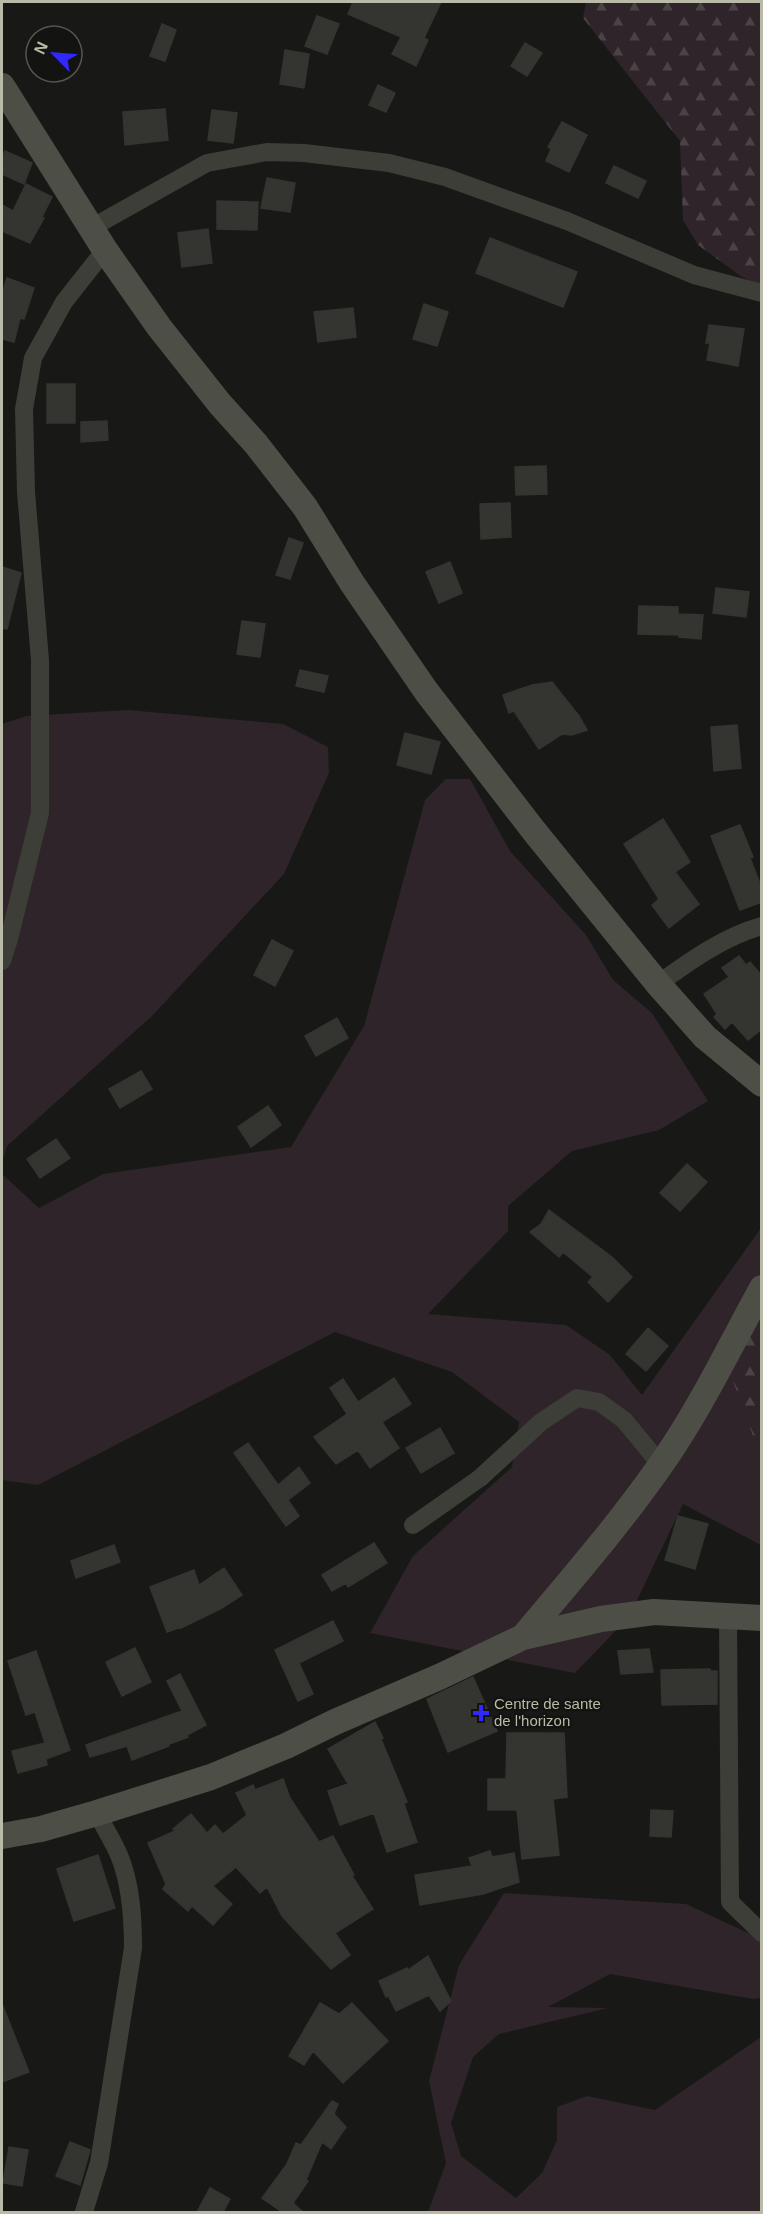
<svg xmlns="http://www.w3.org/2000/svg" width="763" height="2214" viewBox="0 0 763 2214" font-family="Helvetica,sans-serif">
	<defs>
		<pattern id="forest-firs" width="22" height="20" patternUnits="userSpaceOnUse" patternTransform="scale(1.5)"><rect width="22" height="20" fill="#2e2429"/><path d="M5 1l3.5 6h-7zM16 11l3.5 6h-7z" fill="#4a4245"/></pattern>
	</defs>
	<rect width="100%" height="100%" fill="#181916"/>
	<path fill="#2e2429" d="M128 710 283 724 328 747 329 773 284 874 152 1016 7 1146 2 1162V724L27 716Z
		M446 779H470L510 851 586 935 613 980 652 1013 708 1101 659 1130 572 1151 508 1206V1231L428 1314 566 1325 610 1355 642 1395 761 1228V1545L683 1504 629 1617 575 1673 370 1633 413 1556 512 1467 519 1422 452 1372 335 1332 38 1485 2 1480V1174L39 1208 103 1174 291 1147 364 1026 425 800Z
		M504 1893 686 1904 761 1939V1998L753 1999 610 1974 548 2007 608 2008 499 2034 473 2057 451 2123 461 2156 516 2198 542 2173 557 2140V2107L587 2096 655 2110 761 2037V2212H428L446 2163 429 2081 459 1965Z"/>
	<path fill="url(#forest-firs)" d="M586 2H761V286L742 277 698 245 683 220 680 141 583 18Z
		M761 1301V1458L729 1370Z"/>
	<path fill="#343531" stroke="#333530" stroke-width="1.5" d="M353 2H441L424 38 428 40 416 66 392 54 401 37 348 14Z
		M317 16 339 24 327 54 305 46Z
		M162 24 176 30 165 61 150 56Z
		M525 43 542 53 527 76 511 66Z
		M285 50 309 54 304 88 280 84Z
		M378 85 395 93 386 112 369 105Z
		M165 109 168 140 125 145 123 112Z
		M212 110 237 113 233 143 208 140Z
		M562 122 587 135 569 172 546 161 551 149 548 147Z
		M5 151 32 163 24 184 2 174V159Z
		M614 166 646 181 638 198 606 183Z
		M267 178 295 183 290 212 261 208Z
		M26 184 52 197 42 217 44 218 30 243 2 231V205L13 211Z
		M217 201 258 202 257 230 217 229Z
		M208 229 212 263 182 267 178 233Z
		M490 238 577 272 563 307 476 273Z
		M7 278 34 288 24 319 20 318 14 342 2 339V294Z
		M424 304 448 312 437 346 413 339Z
		M353 308 356 337 318 342 314 312Z
		M709 325 744 329 738 366 707 360 710 343H706Z
		M47 384H75V423H47Z
		M107 421 108 440 81 442V422Z
		M546 466 547 494 516 495 515 467Z
		M510 503 511 537 481 539 480 504Z
		M289 538 303 543 290 579 276 575Z
		M450 562 462 593 439 603 426 572Z
		M2 567 21 573 7 629 2 628Z
		M716 588 749 592 746 617 713 613Z
		M639 606 678 607V614L703 615 701 639 679 637V635L638 634Z
		M242 621 265 624 260 657 237 654Z
		M300 670 328 676 324 692 296 686Z
		M552 682 579 716 587 730 572 735 562 734 539 749 514 711 509 713 503 695 532 685Z
		M737 725 741 768 714 771 711 727Z
		M405 733 440 742 431 774 397 765Z
		M663 819 690 862 675 872 699 904 669 928 652 905 659 899 624 844Z
		M740 825 753 857 750 858 762 889V902L740 910 711 836Z
		M272 940 293 951 275 986 254 975Z
		M739 956 746 965 750 962 762 976V1029L748 1040 732 1022 725 1029 714 1017 717 1014 704 994 729 977 722 968Z
		M337 1018 348 1038 316 1056 305 1036Z
		M141 1071 152 1089 120 1108 109 1089Z
		M268 1106 281 1125 251 1147 238 1127Z
		M56 1139 70 1158 40 1178 27 1159Z
		M687 1164 707 1182 680 1211 660 1193Z
		M549 1210 612 1257 632 1277 608 1302 588 1282 593 1277 563 1252 559 1257 530 1232 541 1224Z
		M648 1328 668 1346 646 1371 626 1354Z
		M394 1378 411 1404 382 1422 399 1448 370 1468 358 1450 336 1464 314 1437 347 1414 330 1388 343 1379 358 1402Z
		M440 1428 454 1453 421 1473 406 1448Z
		M248 1443 278 1485 299 1467 310 1483 288 1500 299 1516 286 1526 234 1453Z
		M678 1516 708 1524 695 1569 665 1560Z
		M374 1543 387 1563 348 1587 346 1583 332 1591 322 1575Z
		M114 1545 120 1562 76 1578 71 1561Z
		M224 1568 242 1595 222 1608 181 1628V1627L167 1632 150 1587 194 1570 199 1585Z
		M333 1621 343 1641 299 1663 313 1694 298 1701 275 1650Z
		M135 1648 151 1682 122 1696 106 1662Z
		M649 1649 653 1672 621 1674 618 1651Z
		M36 1651 70 1750 46 1759 47 1765 18 1773 12 1751 45 1743 35 1712 26 1715 8 1661Z
		M710 1669V1671H717V1704L662 1705 661 1670Z
		M180 1674 206 1725 187 1735 188 1737 169 1744V1746L132 1760 127 1746 90 1757 86 1745 182 1711 167 1681Z
		M473 1677 497 1731 448 1752 427 1699Z
		M375 1722 383 1738 381 1739 407 1802 404 1804 417 1842 387 1852 374 1813 340 1825 328 1791 348 1784 328 1749Z
		M507 1733H564L567 1797 553 1799 559 1855 522 1859 517 1810H488V1779H506Z
		M283 1779 290 1798 319 1842 333 1836 354 1875 352 1876 373 1909 335 1933 350 1955 331 1969 282 1916 267 1887 260 1893 236 1867 213 1886 232 1904 213 1925 192 1906 188 1911 163 1889 166 1884 148 1843 175 1831 173 1829 191 1814 207 1833 215 1825 223 1834 247 1815 236 1793 253 1785 255 1790Z
		M651 1810 673 1811 671 1837 650 1836Z
		M490 1851 492 1857 514 1853 519 1882 483 1894 420 1905 415 1875 472 1866 469 1858Z
		M98 1855 115 1908 74 1921 57 1869Z
		M428 1956 451 2001 440 2011 429 1995 396 2011 388 1995 386 1997 379 1981 407 1968 408 1970Z
		M320 2003 339 2014 352 2003 388 2041 343 2083 313 2051 304 2065 289 2056Z
		M2 2004 29 2072 2 2082Z
		M332 2101 338 2104 334 2114 346 2127 331 2149 322 2142 306 2180 308 2181 293 2203 303 2212H282L262 2198 287 2164 296 2143 301 2145Z
		M70 2142 90 2150 80 2185 56 2176Z
		M9 2147 28 2150 22 2186 3 2183Z
		M210 2188 230 2199 223 2212H197Z"/>
	<g fill="none" stroke-linecap="round" stroke-linejoin="round">
		<path stroke="#3d3e37" stroke-width="18" d="M91 228 207 163 267 152 304 153 389 163 445 177 567 221 694 275 762 293
			M2 961 9 939 40 813V660L26 492 24 409 33 358 64 302 105 250
			M658 984C690 961 723 937 762 926
			M413 1525 480 1478 541 1422 577 1398 599 1402 624 1420 661 1465
			M728 1616 730 1902 762 1933
			M84 2212 99 2163 133 1948C133 1917 131 1884 119 1855 113 1841 104 1827 97 1813"/>
		<path stroke="#4d4e45" stroke-width="26" d="M2 86 105 250 159 327 220 404 256 444 305 507 352 583 426 691 534 831 658 984 705 1037 762 1084
			M523 1637C570 1581 618 1526 660 1466 699 1411 729 1348 762 1288
			M2 1836 41 1829 97 1813 211 1777 286 1746 335 1722 439 1677 523 1637 601 1619 654 1612 762 1618"/>
	</g>
	<path fill="#3028ff" stroke="#131411" stroke-width="2" d="M478 1704h6v6h6v6h-6v6h-6v-6h-6v-6h6z"/>
	<g text-anchor="middle" stroke-width="5" stroke-linejoin="round" paint-order="stroke">
		<g font-size="15" fill="#b9baa7" stroke="#131411" text-anchor="start">
			<text x="494" y="1709">Centre de sante<tspan x="494" dy="17">de l'horizon</tspan></text>
		</g>
	</g>
	<rect width="763" height="2214" fill="none" stroke="#b9baa7" stroke-width="6"/>
	<g transform="translate(54 54) rotate(295)"><circle r="28" fill="#131411" stroke="#55564d" stroke-width="1.5"/>
	<path d="M0-4.5L10 22L0 15L-10 22Z" fill="#3028ff"/>
	<text y="-9" font-size="16" font-weight="bold" text-anchor="middle" fill="#b9baa7">N</text>
	</g>
</svg>
